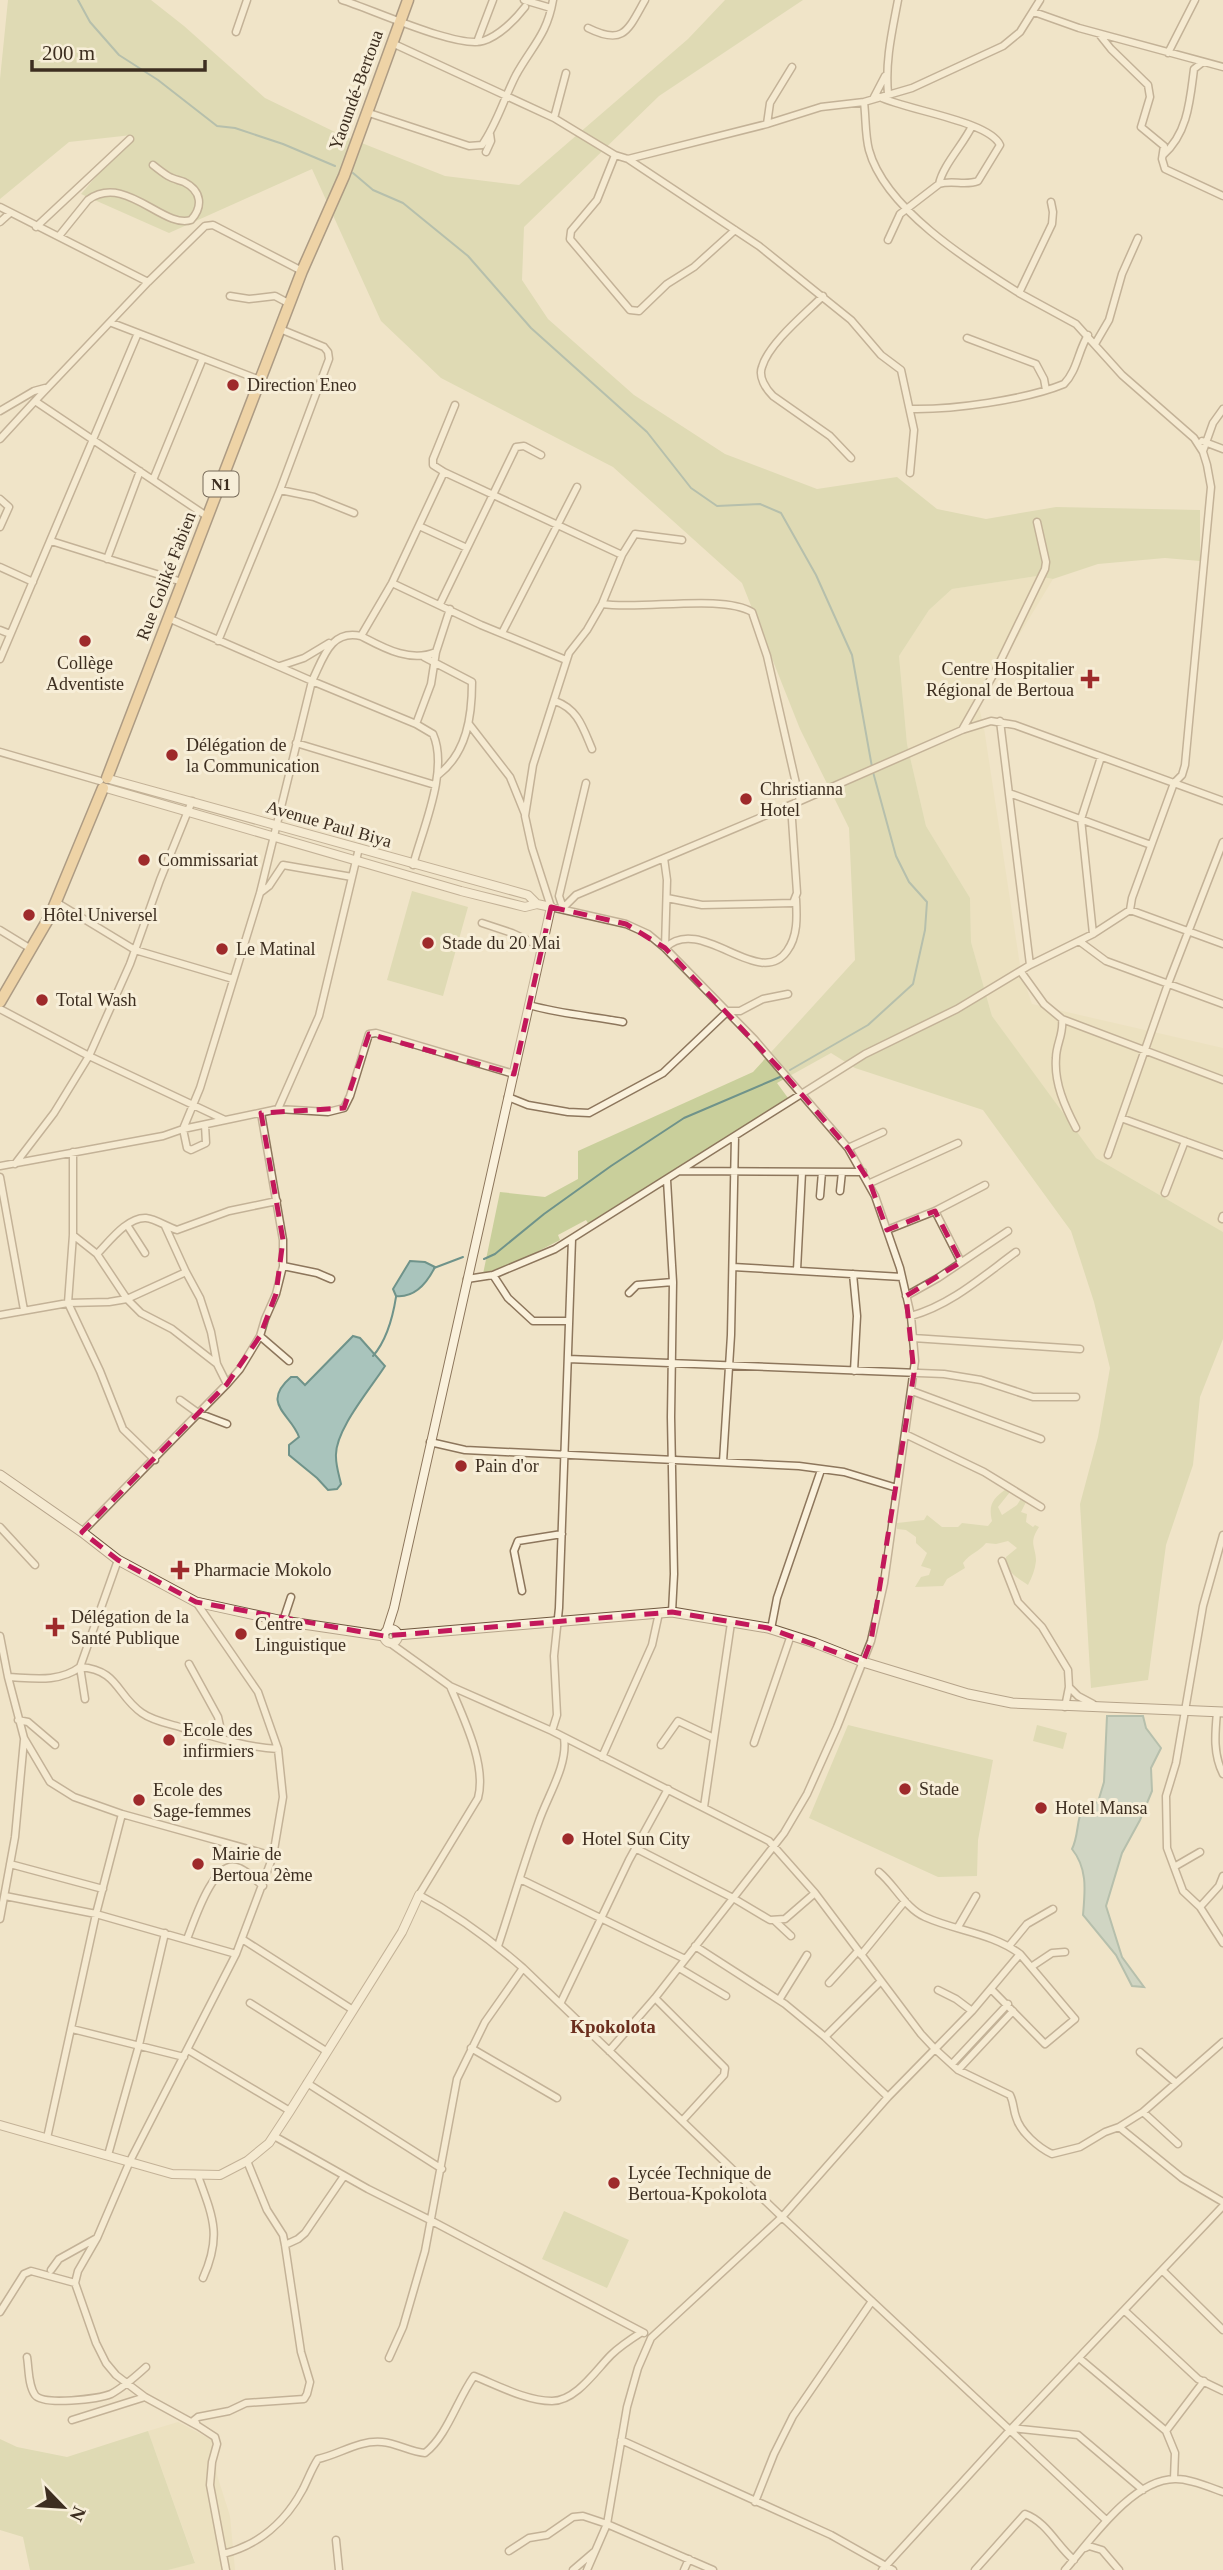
<svg xmlns="http://www.w3.org/2000/svg" width="1223" height="2570" viewBox="0 0 1223 2570" font-family="'Times New Roman',serif">
	<rect width="100%" height="100%" fill="#f0e4c8"/>
	<path fill="#e6deb5" d="M1037 576 1053 579 978 703 984 728 1021 972 1032 1004 1223 1048V1232L1096 1158 1059 1110 992 1016 971 942 970 898 926 826 907 744 899 656 929 610 952 589Z
		M178 2422 214 2441 217 2475 230 2516 235 2570H168L195 2562 148 2431Z"/>
	<path fill="#c9cf9b" d="M8 0H151L184 26 265 98 339 134 445 176 519 185 688 39 725 0H803L659 96 524 227 522 280 548 319 634 395 725 454 817 489 897 477 937 509 986 519 1056 507 1200 510V561L1165 558 1098 564 1053 579 1037 576 952 589 929 610 899 656 907 744 926 826 970 898 971 942 992 1016 1096 1158 1223 1232V1339L1200 1397 1193 1465 1166 1545 1148 1680 1091 1688 1080 1504 1098 1437 1110 1368 1094 1302 1071 1231 983 1110 855 1068 831 1053 777 1083 788 1098 589 1225 586 1220 558 1235 560 1240 523 1259 483 1274 500 1192 545 1197 578 1179V1151L753 1072 855 960 849 828 800 729 742 583 613 467 441 378 381 321 312 169 169 233 81 194 132 135 69 142 0 199V79Z
		M412 891 468 907 443 996 387 980Z
		M1006 1489 1010 1492 998 1507 1002 1515 1017 1505 1022 1497 1027 1500 1021 1512 1027 1514 1026 1522 1033 1527 1035 1525 1039 1527C1028 1544 1036 1546 1036 1561 1035 1570 1032 1577 1028 1585 1016 1577 1006 1572 1006 1557L1017 1548 1008 1541 996 1544 986 1543C979 1552 970 1553 963 1563L965 1568 947 1579 943 1586 915 1587 921 1577 929 1575 931 1569 921 1566 927 1553 916 1543V1537L906 1530 897 1529V1523L924 1520 927 1515 942 1527H958L962 1523 988 1526 992 1521C988 1504 993 1499 1006 1489Z
		M848 1725 993 1760 978 1840 977 1876 938 1877 809 1818Z
		M1037 1725 1067 1733 1063 1749 1033 1741Z
		M564 2211 629 2240 607 2288 542 2259Z
		M148 2431 195 2563 168 2570H30L23 2537 0 2530V2439L17 2447 67 2457Z"/>
	<path fill="#a9c4bc" stroke="#6f938a" stroke-width="2" d="M410 1261 425 1262 435 1267C427 1283 415 1298 396 1296L393 1289Z
		M353 1336 360 1338 385 1366C371 1388 334 1431 336 1457 336 1466 339 1475 341 1484L337 1489 328 1490 317 1478 289 1455V1445L299 1437C291 1414 260 1404 291 1377H297L305 1385Z
		M1107 1716H1143L1146 1728 1161 1748 1151 1768 1152 1791 1140 1820 1122 1853 1106 1906 1122 1957 1144 1987 1132 1986 1116 1955 1083 1915C1085 1891 1088 1869 1072 1849 1079 1835 1076 1821 1083 1807L1098 1802 1104 1782Z"/>
	<g fill="none" stroke-linecap="round" stroke-linejoin="round">
		<path stroke="#6f938a" stroke-width="2" d="M78 0 90 22 119 55 158 80 217 126 235 128 283 144 335 166
			M353 173 373 190 403 203 468 256 531 328 647 432 691 488 717 506 760 504 781 513 816 575 852 655 872 767
			M790 1070 868 1025 913 984 925 930 927 902 909 882 896 856 873 772
			M484 1259 495 1254 544 1214 611 1166 684 1118 780 1077
			M434 1268 463 1257
			M373 1356C386 1341 393 1316 396 1297"/>
		<g stroke="#8d765c" stroke-width="9">
			<path id="minor" d="M342 0C371 9 458 49 483 41 499 36 515 20 525 7
				M524 0 551 8
				M1034 12 1079 28 1223 67
				M588 28C624 46 628 30 645 0
				M236 32 247 0
				M1099 34 1111 49 1148 85 1150 97 1141 127 1164 146 1162 159 1165 169 1223 196
				M477 42 493 0
				M392 43 554 118 615 155 628 159 767 124 821 107 864 102 912 88 1003 46 1020 32 1040 0
				M1168 53 1195 0
				M888 94C885 61 892 32 898 0
				M880 97C906 110 989 121 1000 145L978 181C966 186 952 180 939 184L900 214 888 240
				M873 99 885 76
				M864 102C866 118 865 135 869 150 885 209 970 262 1019 293L1052 224 1053 212 1051 202
				M366 112 469 146 482 145C497 124 504 98 516 75 532 46 547 35 553 0
				M554 118 566 73
				M767 124 770 103 792 67
				M486 152 491 141 490 134
				M615 155 597 200 571 231 570 239 630 310 639 311 667 284 694 267 735 230
				M1163 155C1188 133 1190 100 1194 69L1203 62
				M628 159 759 246 851 320 881 355 901 370 914 430 910 473
				M939 184C943 165 963 145 972 126
				M0 207 148 282
				M0 222 10 213
				M36 227 130 139
				M59 236 88 200C125 173 163 229 191 220 203 207 202 191 184 182 179 180 173 179 168 176 163 173 158 169 153 165
				M230 296 249 299 275 296 290 304
				M823 296C805 314 769 343 762 367 758 377 766 389 773 396L830 436 851 458
				M112 323 260 380
				M967 338 1036 364 1044 379 1046 390
				M1095 344 1109 320 1122 274 1138 238
				M910 409C952 410 1025 400 1064 384 1077 371 1078 351 1088 335
				M0 411 34 391 45 388
				M0 439 35 401
				M1202 441 1223 449
				M1203 451 1213 423 1223 409
				M444 472 433 465V459L455 405
				M153 480 203 358
				M280 490 314 497 354 513
				M0 499 9 507 0 527
				M208 517 35 401 148 282 205 226 213 225 302 271
				M419 526 467 548
				M51 541 182 582
				M107 559 140 471
				M0 567 33 582
				M392 583 481 625 566 660
				M440 604 516 447 524 446 541 455
				M602 604C642 610 722 594 752 612L767 656 800 801
				M168 618 312 681C323 659 330 629 361 636L392 583 444 472 622 555
				M0 630 10 634
				M502 633 577 487
				M361 636C384 648 410 663 436 652
				M218 641 280 490 329 359 328 352 324 347 280 329
				M424 657 472 682C472 716 467 753 438 775
				M0 659 138 333
				M280 666 304 658 329 643
				M555 701C578 709 583 728 592 749
				M1000 721 1030 965
				M416 724 431 684 436 652 450 609
				M469 724 510 777 525 814
				M962 730 997 668 1045 569 1046 562 1037 522
				M296 743 435 785
				M0 752 100 781
				M1009 793 1151 845
				M664 858 667 880 665 948
				M260 893 269 886 283 865 352 877
				M667 898 702 905 793 903 797 893 791 805
				M56 902 135 950 233 979
				M563 908 576 895 800 801 962 730 991 721 1015 725 1223 801
				M563 908 559 896 586 783
				M1130 910 1223 944
				M482 923 512 933 542 947
				M0 930 31 949
				M1093 934 1081 819 1101 757
				M1079 941 1106 961 1223 1004
				M665 948C701 913 759 991 787 951 798 936 797 917 796 899
				M1021 972 1044 1004 1062 1019 1223 1080
				M529 1005C560 1014 591 1016 623 1022
				M0 1009 89 1056 225 1120
				M1062 1019C1064 1034 1056 1044 1056 1058 1054 1083 1065 1107 1076 1128
				M508 1097 528 1105 568 1112 589 1113 663 1073 728 1011H740L763 999 788 994
				M278 1109 328 1112 344 1108 350 1096 369 1034 376 1033 514 1074
				M1121 1118 1223 1155
				M205 1125 206 1143 191 1150 187 1148 183 1129 200 1088 260 893 312 681 416 724 433 734C449 770 423 828 413 865
				M848 1148 883 1132
				M73 1152V1235L68 1303 100 1371 123 1429 155 1460
				M1108 1155 1168 984 1223 842
				M15 1164 54 1113 89 1056 130 964 160 880 192 801
				M0 1166 163 1136 183 1129 278 1109 319 1016 359 848
				M679 1171 863 1172
				M0 1177 24 1310
				M667 1180 673 1282 671 1417 674 1574 672 1612
				M870 1183 958 1143
				M840 1191 842 1172
				M1165 1193 1185 1141
				M820 1196 822 1172
				M935 1211 961 1262
				M1222 1219 1223 1216
				M127 1225 145 1253
				M165 1226 186 1272 200 1298 211 1332 217 1364 227 1384
				M887 1230 935 1211 985 1185
				M73 1235 97 1254 127 1299 141 1313 172 1329 217 1364
				M97 1254C109 1242 127 1217 146 1218 156 1219 167 1227 177 1230L229 1211 277 1201
				M283 1266 317 1273 331 1279
				M733 1267 902 1277
				M797 1270 802 1172
				M853 1274 857 1316 854 1371
				M493 1275 508 1298 533 1321H569
				M467 1279 493 1275 555 1249 865 1054 957 1009 1030 965 1093 934 1130 910 1132 898 1174 783 1182 775 1185 765 1211 487 1207 465 1203 452 1194 438 1122 375 1076 324 1019 293
				M629 1293 637 1285 673 1282
				M906 1296 938 1278 1008 1231
				M0 1315 68 1303 109 1302 127 1299 186 1272
				M911 1316C951 1305 983 1276 1016 1252
				M260 1336 289 1361
				M913 1338 1080 1349
				M568 1359 944 1374 981 1380 1033 1397H1076
				M912 1391 1041 1439
				M180 1400 198 1413 227 1424
				M905 1434 984 1472 1041 1507
				M430 1442 465 1450 799 1466 844 1472 897 1488
				M723 1462 731 1335 735 1136
				M0 1527 35 1565
				M82 1532 227 1384 240 1369 260 1336 265 1319 276 1294 283 1266V1240L261 1113
				M1223 1535 1203 1606 1176 1763 1166 1796 1167 1848 1183 1891 1200 1907 1219 1886 1223 1876
				M1002 1561 1018 1602 1042 1627 1068 1670 1069 1687 1065 1707
				M522 1591 514 1551 518 1541 562 1534
				M196 1602 258 1692 278 1749 283 1797 273 1856 236 1954 130 2161 97 2238 78 2271 75 2283 96 2343 106 2363 116 2375 145 2397 198 2426 215 2437 217 2444 212 2462 210 2485 226 2570
				M283 1621 291 1597
				M771 1629 777 1598 821 1470
				M0 1636 8 1677 24 1738 50 1782 74 1797 122 1814 273 1856
				M390 1643 450 1686 552 1731 769 1841 815 1893 921 2034 935 2049 888 2097 782 2217 651 2338 638 2368 627 2407 607 2524 587 2570
				M189 1664 218 1717 220 1726 219 1738
				M8 1677C32 1678 59 1683 80 1667L118 1560
				M450 1686C463 1717 487 1765 478 1798L419 1895C457 1915 491 1940 523 1968L782 2217 1106 2520
				M1069 1687 1078 1696 1093 1704
				M85 1699 80 1667C119 1670 116 1695 142 1713 153 1721 170 1724 183 1728 215 1737 244 1747 278 1749
				M1217 1712C1215 1734 1213 1754 1223 1774
				M18 1720 28 1722 55 1745
				M552 1731 557 1715 554 1656 559 1608 572 1239
				M754 1743 791 1635
				M661 1745 678 1721 714 1738
				M602 1757 652 1645 659 1613
				M704 1807 731 1623
				M635 1848 733 1898 770 1920 785 1919 815 1893
				M10 1864 103 1889
				M1174 1867 1200 1852
				M879 1872C895 1885 905 1908 925 1917 956 1931 992 1933 1020 1954L1075 2019 1045 2044 992 1990
				M520 1879 685 1959
				M5 1896 96 1914 236 1954
				M1200 1907 1223 1943
				M0 1919 15 1837 24 1740
				M775 1921 791 1936
				M958 1927 976 1896
				M187 1939C194 1922 213 1861 236 1867 246 1869 255 1880 263 1886
				M242 1939 353 2010
				M498 1946C512 1904 524 1862 539 1821 548 1795 568 1765 564 1738
				M695 1946 785 2004 825 2037 888 2097
				M1009 1946 1027 1924 1053 1909
				M1020 1954 972 2011 935 2049 958 2070 1010 2095C1014 2103 1013 2109 1016 2117 1020 2132 1039 2148 1052 2154L1080 2147 1105 2132 1119 2127
				M861 1955 905 1901
				M1031 1967 1052 1953 1065 1952
				M679 1968 726 1996
				M829 1983 858 1951
				M938 1990 956 1999 972 2011
				M655 1998 725 2068 724 2075 682 2121
				M779 2000 807 1955
				M561 2002 629 1860 668 1789
				M250 2003 326 2051
				M72 2029 184 2057
				M825 2037 881 1981
				M1223 2042 1143 2112 1119 2127 1182 2178 1223 2202
				M471 2048 557 2098
				M188 2050 290 2111
				M609 2051 655 1998 784 1833 807 1794 837 1727 871 1641 884 1583 915 1361 911 1316 900 1268 875 1196 848 1148 754 1039 665 948 648 934 626 924 551 907 532 848 525 816 533 765 569 653 587 630 602 604 622 555 635 534 682 540
				M1140 2052 1175 2082
				M952 2064 1008 2004
				M958 2070 1013 2011
				M307 2083 442 2169
				M1143 2112 1178 2144
				M274 2136 368 2189 430 2220 644 2333
				M47 2138 96 1914 122 1814
				M108 2155 139 2045 165 1933
				M198 2176C213 2217 222 2236 203 2278
				M285 2245 298 2239 305 2233 344 2176
				M51 2270 59 2259 95 2239
				M1163 2271 1223 2330
				M1125 2311 1198 2379 1223 2391
				M0 2312 24 2274 31 2271 75 2283
				M27 2357C29 2369 28 2385 35 2395 43 2406 99 2399 111 2394 124 2387 135 2377 146 2367
				M389 2358 403 2327 425 2251 457 2079 485 2022 523 1968
				M1079 2358 1166 2431 1175 2453 1174 2479
				M72 2420 145 2397
				M196 2423 193 2421 198 2417 229 2411 246 2403 304 2399 307 2394 310 2382 301 2352 285 2245 283 2235 267 2210 247 2161
				M1012 2428 1078 2435 1143 2490
				M1166 2431 1204 2381
				M621 2440 831 2535 893 2570
				M755 2502 774 2454 793 2416 872 2301
				M336 2540 339 2570
				M1085 2548 1089 2546 1102 2550 1119 2570
				M509 2551 529 2538 547 2535 573 2517 583 2516 607 2524 713 2570
				M223 2554C259 2545 286 2521 303 2489 308 2479 312 2468 318 2459 340 2454 359 2440 382 2442 397 2443 410 2452 425 2453 447 2436 457 2400 474 2376 497 2385 526 2401 552 2401 576 2401 596 2370 611 2355 620 2346 631 2339 642 2332
				M573 2570 594 2552
				M684 2570 689 2559
				M882 2570 1010 2430 1223 2206
				M975 2570 1025 2514C1047 2522 1057 2546 1074 2560
				M1065 2570C1090 2541 1133 2478 1176 2479 1191 2479 1209 2487 1223 2492"/>
		</g>
		<g stroke="#8d765c" stroke-width="10">
			<path id="tertiary" d="M109 779 528 895 537 904
				M106 788 461 891 525 907 537 904 551 907 394 1608 387 1630
				M384 1636a7 7 0 1 1 14 0a7 7 0 1 1-14 0Z
				M0 2125 172 2174 220 2175 247 2161 269 2143 290 2111 402 1932 419 1895"/>
		</g>
		<g stroke="#6f573f" stroke-width="11">
			<path id="secondary" d="M0 1475 82 1532 118 1560 196 1602 283 1621 384 1636
				M397 1635 672 1612 768 1628 815 1643 863 1662 968 1694 1012 1703 1223 1712"/>
		</g>
		<g stroke="#5b4430" stroke-width="13">
			<path id="trunk" d="M107 778 302 271 344 176 408 0
				M0 1002 50 916 103 788"/>
		</g>
		<use href="#minor" stroke="#faf1dc" stroke-width="6"/>
		<use href="#tertiary" stroke="#faf1dc" stroke-width="8"/>
		<use href="#secondary" stroke="#faf1dc" stroke-width="9"/>
		<use href="#trunk" stroke="#eabe7c" stroke-width="10"/>
	</g>
	<path d="M0 0H1223V2570H0ZM551 907 626 924 665 948 779 1068 848 1148 870 1183 887 1230 935 1211 961 1262 906 1296 914 1373 871 1641 863 1662 768 1628 672 1612 384 1636 196 1602 118 1560 82 1532 227 1384 260 1336 276 1294 283 1240 261 1113 344 1108 369 1034 514 1074Z" fill="#f0e4c8" fill-opacity=".55" fill-rule="evenodd"/>
	<path fill="none" stroke="#c2185b" stroke-width="5" stroke-dasharray="14 9" stroke-linejoin="round" d="M551 907 626 924 665 948 779 1068 848 1148 870 1183 887 1230 935 1211 961 1262 906 1296 914 1373 871 1641 863 1662 768 1628 672 1612 384 1636 196 1602 118 1560 82 1532 227 1384 260 1336 276 1294 283 1240 261 1113 344 1108 369 1034 514 1074Z"/>
	<g fill="#9e2a2b" stroke="#f7eed8" stroke-width="2.5">
		<circle cx="233" cy="385" r="7"/>
		<circle cx="85" cy="641" r="7"/>
		<path d="M1086.5 668.5h7v7h7v7h-7v7h-7v-7h-7v-7h7z"/>
		<circle cx="172" cy="755" r="7"/>
		<circle cx="746" cy="799" r="7"/>
		<circle cx="144" cy="860" r="7"/>
		<circle cx="29" cy="915" r="7"/>
		<circle cx="428" cy="943" r="7"/>
		<circle cx="222" cy="949" r="7"/>
		<circle cx="42" cy="1000" r="7"/>
		<circle cx="461" cy="1466" r="7"/>
		<path d="M176.5 1559.5h7v7h7v7h-7v7h-7v-7h-7v-7h7z"/>
		<path d="M51.5 1616.5h7v7h7v7h-7v7h-7v-7h-7v-7h7z"/>
		<circle cx="241" cy="1634" r="7"/>
		<circle cx="169" cy="1740" r="7"/>
		<circle cx="905" cy="1789" r="7"/>
		<circle cx="139" cy="1800" r="7"/>
		<circle cx="1041" cy="1808" r="7"/>
		<circle cx="568" cy="1839" r="7"/>
		<circle cx="198" cy="1864" r="7"/>
		<circle cx="614" cy="2183" r="7"/>
	</g>
	<g text-anchor="middle" stroke-width="6" stroke-linejoin="round" paint-order="stroke">
		<rect fill="#f7eed8" stroke="#756857" stroke-width="2" x="203.5" y="471.5" width="35" height="25" rx="5"/>
		<g font-size="16" font-weight="bold" fill="#3d2e20">
			<text x="221" y="490">N1</text>
		</g>
		<g font-size="18" fill="#3d2e20" stroke="#f7eed8">
			<text transform="translate(356 90) rotate(-70)" y="6">Yaoundé-Bertoua</text>
			<text transform="translate(166 576) rotate(-69)" y="6">Rue Goliké Fabien</text>
			<text transform="translate(329 824) rotate(16)" y="6">Avenue Paul Biya</text>
		</g>
		<g font-size="18" fill="#3d2e20" stroke="#f7eed8" text-anchor="start">
			<text x="247" y="391">Direction Eneo</text>
			<text x="85" y="669" text-anchor="middle">Collège<tspan x="85" dy="21">Adventiste</tspan></text>
			<text x="1074" y="675" text-anchor="end">Centre Hospitalier<tspan x="1074" dy="21">Régional de Bertoua</tspan></text>
			<text x="186" y="751">Délégation de<tspan x="186" dy="21">la Communication</tspan></text>
			<text x="760" y="795">Christianna<tspan x="760" dy="21">Hotel</tspan></text>
			<text x="158" y="866">Commissariat</text>
			<text x="43" y="921">Hôtel Universel</text>
			<text x="442" y="949">Stade du 20 Mai</text>
			<text x="236" y="955">Le Matinal</text>
			<text x="56" y="1006">Total Wash</text>
			<text x="475" y="1472">Pain d'or</text>
			<text x="194" y="1576">Pharmacie Mokolo</text>
			<text x="71" y="1623">Délégation de la<tspan x="71" dy="21">Santé Publique</tspan></text>
			<text x="255" y="1630">Centre<tspan x="255" dy="21">Linguistique</tspan></text>
			<text x="183" y="1736">Ecole des<tspan x="183" dy="21">infirmiers</tspan></text>
			<text x="919" y="1795">Stade</text>
			<text x="153" y="1796">Ecole des<tspan x="153" dy="21">Sage-femmes</tspan></text>
			<text x="1055" y="1814">Hotel Mansa</text>
			<text x="582" y="1845">Hotel Sun City</text>
			<text x="212" y="1860">Mairie de<tspan x="212" dy="21">Bertoua 2ème</tspan></text>
			<text x="628" y="2179">Lycée Technique de<tspan x="628" dy="21">Bertoua-Kpokolota</tspan></text>
		</g>
		<g font-size="19" font-weight="bold" fill="#6b2e1e" stroke="#f7eed8">
			<text x="613" y="2033">Kpokolota</text>
		</g>
	</g>
	<g transform="translate(63 2507) rotate(115)" stroke="#f7eed8" stroke-width="5" paint-order="stroke">
	<path d="M0-5L12 26L0 18L-12 26Z" fill="#3d2e20"/>
	<text y="-10" font-size="19" font-weight="bold" text-anchor="middle" fill="#3d2e20">N</text>
	</g>
	<path d="M32 60v10h173v-10" fill="none" stroke="#3d2e20" stroke-width="3.5"/>
	<text x="42" y="60" font-size="21" fill="#3d2e20" stroke="#f7eed8" stroke-width="5" paint-order="stroke">200 m</text>
</svg>
